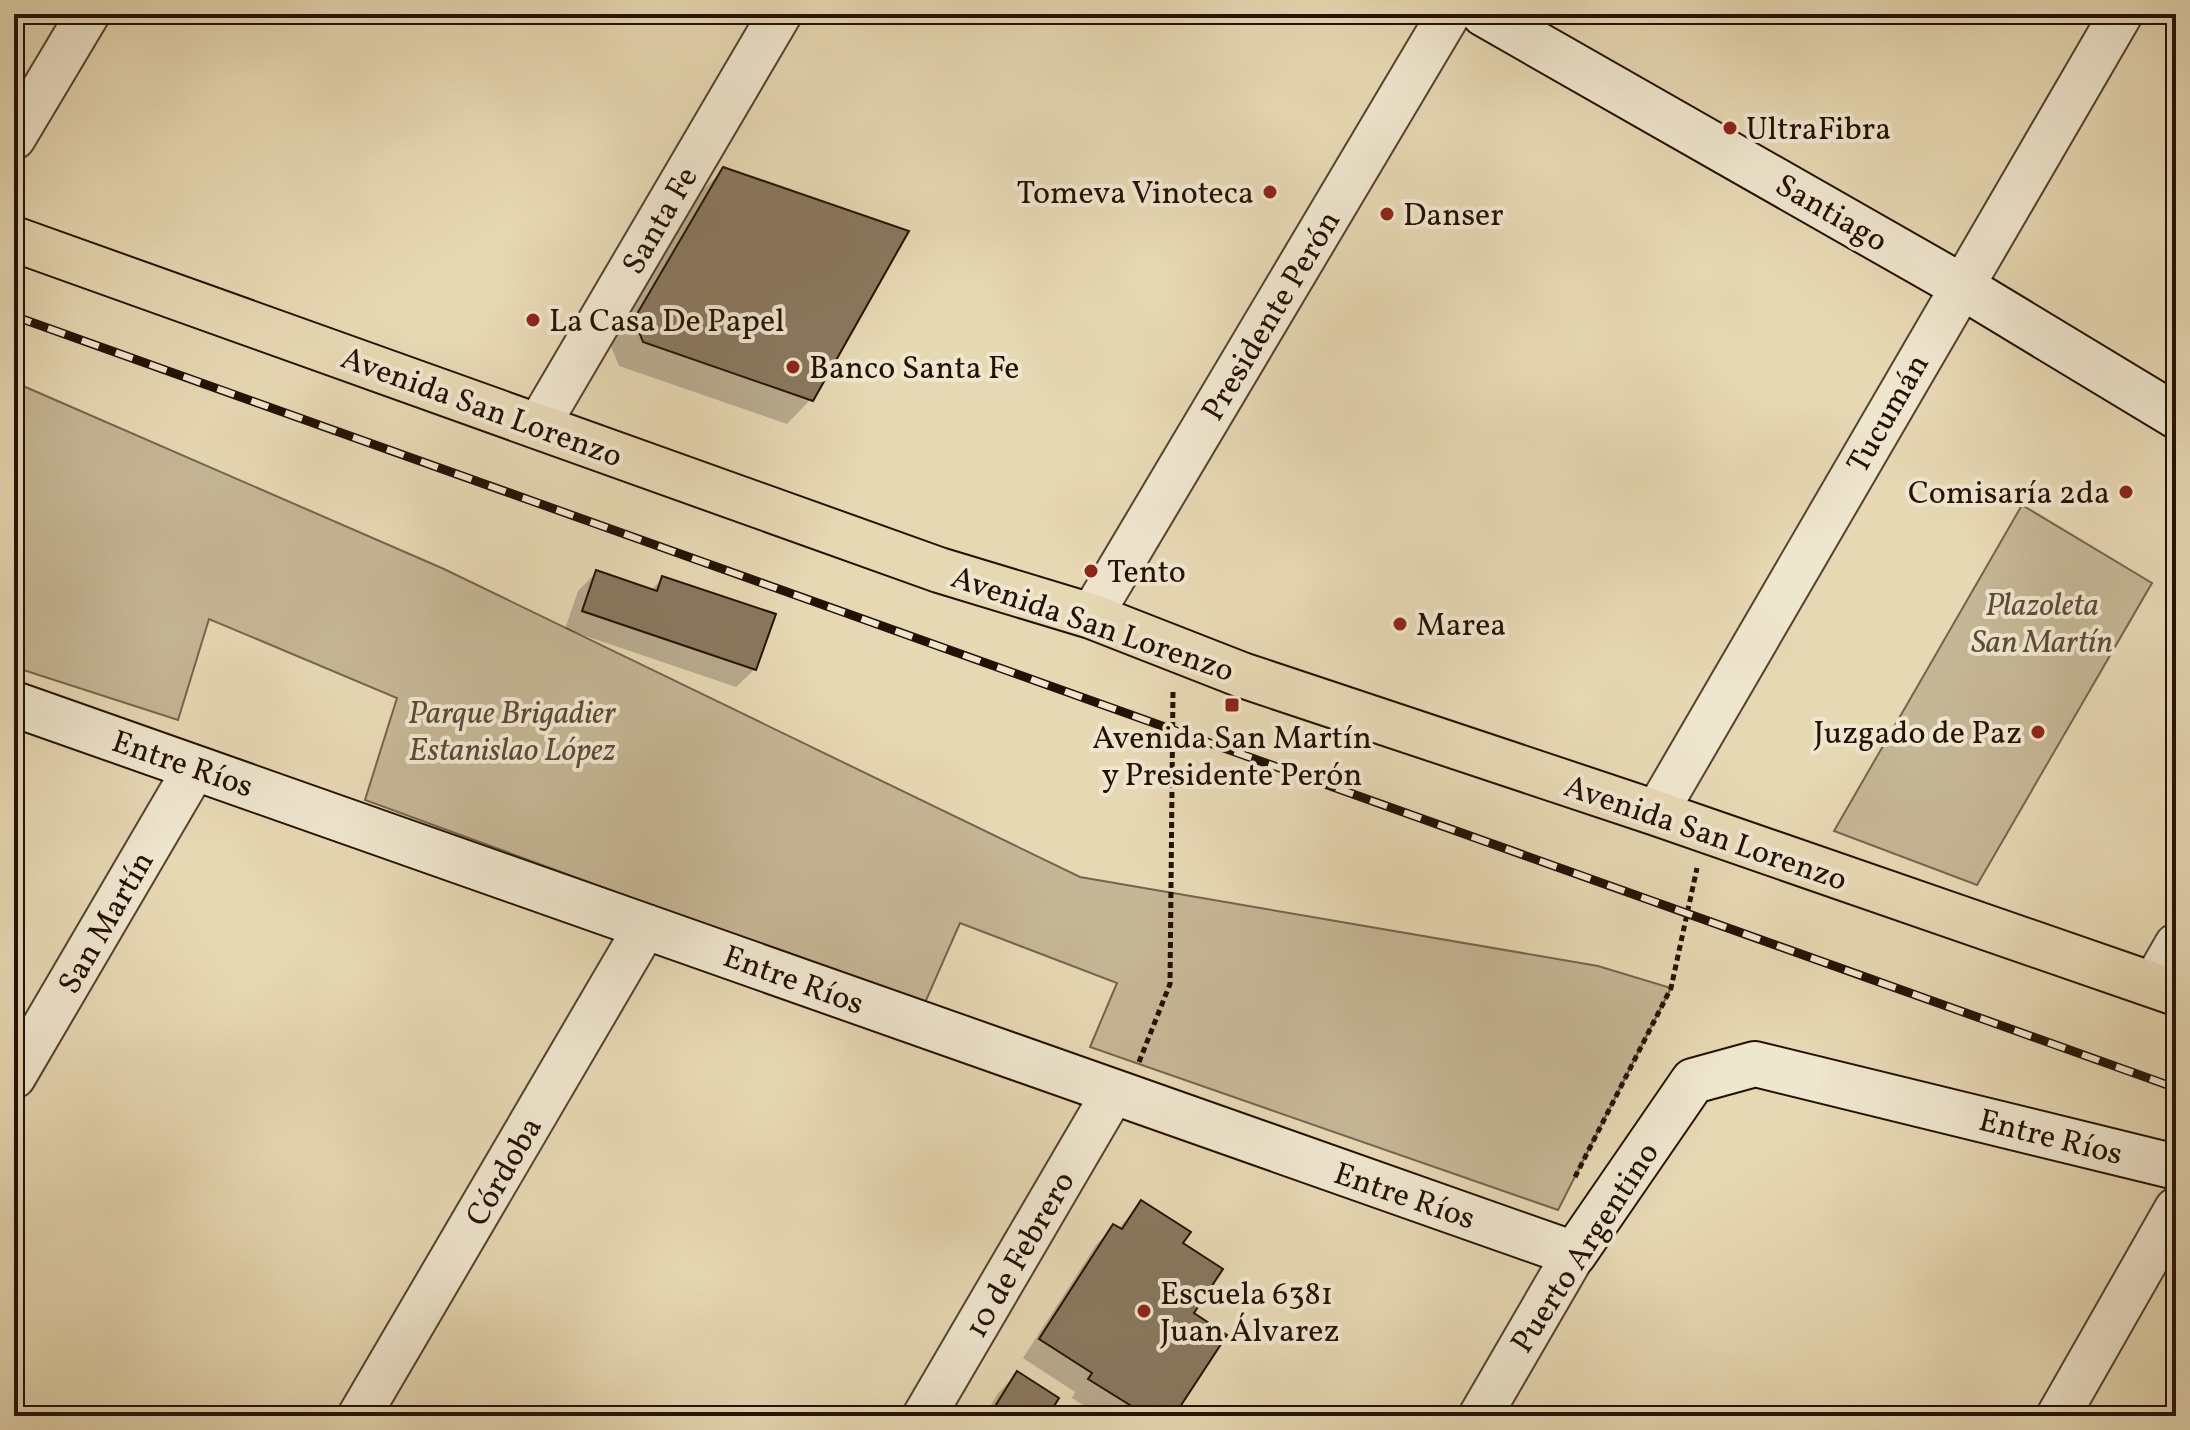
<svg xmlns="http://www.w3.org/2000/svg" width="2190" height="1430" viewBox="0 0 2190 1430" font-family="Vollkorn,serif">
	<rect width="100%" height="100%" fill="#e6d8b3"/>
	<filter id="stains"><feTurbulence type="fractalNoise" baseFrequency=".0025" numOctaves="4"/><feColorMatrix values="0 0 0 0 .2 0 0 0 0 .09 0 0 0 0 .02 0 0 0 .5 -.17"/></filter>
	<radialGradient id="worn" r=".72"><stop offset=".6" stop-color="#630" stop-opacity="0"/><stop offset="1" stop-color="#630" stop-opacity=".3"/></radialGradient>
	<path fill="#c5b695" stroke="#74644d" stroke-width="2" d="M14 382 444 569 1080 877 1598 966 1671 988 1558 1210 1090 1047 1117 983 960 923 924 1005 365 800 397 698 209 619 178 720 14 667Z
		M2022 505 2152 583 1977 885 1834 831Z"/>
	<path fill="#0003" d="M724 169 811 399 787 424 619 366 610 344 699 194Z
		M597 572 651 590 663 578 755 669 736 687 565 629 578 591Z
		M1141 1203 1180 1244 1191 1314 1172 1416H1100L1072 1398 1075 1392 1023 1358 1096 1245 1114 1226 1118 1229Z
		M1017 1374 1045 1416H984L999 1392Z"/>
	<path fill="#89785f" stroke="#241105" stroke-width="2" d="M723 167 909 231 813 401 643 342 634 319Z
		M596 570 657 591 662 576 776 614 756 670 582 611Z
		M1141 1200 1191 1232 1183 1243 1223 1269 1194 1313 1227 1335 1174 1416H1127L1133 1407 1088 1379 1092 1373 1039 1339 1113 1224 1122 1229Z
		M1017 1371 1059 1398 1048 1416H989Z"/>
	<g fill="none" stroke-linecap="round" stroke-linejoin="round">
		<g stroke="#544330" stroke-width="46">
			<path id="street" d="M14 138 88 14
				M538 426 780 14
				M1091 616 1449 14
				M1656 813 2121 14
				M2153 985 2176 945
				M14 1077 195 768
				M359 1416 646 926
				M924 1416 1113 1093
				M1480 1416 1574 1254
				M2058 1416 2176 1209"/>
		</g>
		<g stroke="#241105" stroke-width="48">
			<path id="secondary" d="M1484 14 1961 286 2176 416
				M14 704 1574 1254 1693 1081 1755 1064 2176 1167"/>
		</g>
		<g stroke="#241105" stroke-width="48">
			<path id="primary" d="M14 239 939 570 1091 616 1242 675 1656 813 2176 993"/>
		</g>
		<path stroke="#241105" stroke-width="5" stroke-dasharray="6 4" stroke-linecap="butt" d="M1139 1062 1170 984 1173 690
			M1575 1177 1671 988 1697 868"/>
		<use href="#street" stroke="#efe6ce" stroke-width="42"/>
		<use href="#secondary" stroke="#efe6ce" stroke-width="44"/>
		<use href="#primary" stroke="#e6d8b3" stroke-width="44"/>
		<g stroke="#241105" stroke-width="9">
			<path id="rail" d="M14 316 2176 1088"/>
		</g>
		<use href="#rail" stroke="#efe6ce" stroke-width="6" stroke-dasharray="18" stroke-linecap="butt"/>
	</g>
	<g fill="#8f2418" stroke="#efe6ce" stroke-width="3">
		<circle cx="1730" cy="128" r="8"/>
		<circle cx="1270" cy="192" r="8"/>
		<circle cx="1387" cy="214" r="8"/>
		<circle cx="533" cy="320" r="8"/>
		<circle cx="793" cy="367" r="8"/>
		<circle cx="2126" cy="492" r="8"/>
		<circle cx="1091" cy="571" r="8"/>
		<circle cx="1400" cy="624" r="8"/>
		<rect x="1224" y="697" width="16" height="16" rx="4"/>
		<circle cx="2038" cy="732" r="8"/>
		<circle cx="1144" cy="1311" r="8"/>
	</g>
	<g text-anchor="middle" stroke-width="8" stroke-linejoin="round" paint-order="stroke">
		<g font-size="32" fill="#241105" stroke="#efe6ce" text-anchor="start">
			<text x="1746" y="139">UltraFibra</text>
			<text x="1254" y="203" text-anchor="end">Tomeva Vinoteca</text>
			<text x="1403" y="225">Danser</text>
			<text x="549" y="331">La Casa De Papel</text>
			<text x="809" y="378">Banco Santa Fe</text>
			<text x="2110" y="503" text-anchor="end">Comisaría 2da</text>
			<text x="1107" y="582">Tento</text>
			<text x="1416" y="635">Marea</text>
			<text x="2022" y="743" text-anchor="end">Juzgado de Paz</text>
			<text x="1232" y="748" text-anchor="middle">Avenida San Martín<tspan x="1232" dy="37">y Presidente Perón</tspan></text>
			<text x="1160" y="1304">Escuela 6381<tspan x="1160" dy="37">Juan Álvarez</tspan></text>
		</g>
		<g font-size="32" fill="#241105" stroke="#efe6ce">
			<text transform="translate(1832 212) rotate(30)" y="11">Santiago</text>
			<text transform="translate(659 220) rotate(-60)" y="11">Santa Fe</text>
			<text transform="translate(1270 315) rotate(-59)" y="11">Presidente Perón</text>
			<text transform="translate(482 406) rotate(20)" y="11">Avenida San Lorenzo</text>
			<text transform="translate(1887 413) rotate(-60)" y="11">Tucumán</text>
			<text transform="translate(1093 623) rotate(19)" y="11">Avenida San Lorenzo</text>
			<text transform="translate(183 763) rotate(19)" y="11">Entre Ríos</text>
			<text transform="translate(1706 832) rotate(19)" y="11">Avenida San Lorenzo</text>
			<text transform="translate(105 922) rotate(-60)" y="11">San Martín</text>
			<text transform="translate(794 979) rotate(20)" y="11">Entre Ríos</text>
			<text transform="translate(2051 1136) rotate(14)" y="11">Entre Ríos</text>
			<text transform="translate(503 1171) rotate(-60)" y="11">Córdoba</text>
			<text transform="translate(1405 1195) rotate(19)" y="11">Entre Ríos</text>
			<text transform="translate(1584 1247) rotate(-57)" y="11">Puerto Argentino</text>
			<text transform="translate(1019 1254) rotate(-60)" y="11">10 de Febrero</text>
		</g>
		<g font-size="32" font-style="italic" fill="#5c4b37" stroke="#efe6ce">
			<text x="2042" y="615">Plazoleta<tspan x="2042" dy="37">San Martín</tspan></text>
			<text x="512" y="723">Parque Brigadier<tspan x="512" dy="37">Estanislao López</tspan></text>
		</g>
	</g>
	<rect width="2190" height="1430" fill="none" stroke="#e6d8b3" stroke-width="48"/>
	<rect x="16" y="16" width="2158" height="1398" fill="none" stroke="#241105" stroke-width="4"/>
	<rect x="24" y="24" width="2142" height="1382" fill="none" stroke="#241105" stroke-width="2"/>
	<rect width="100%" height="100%" filter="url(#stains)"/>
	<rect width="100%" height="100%" fill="url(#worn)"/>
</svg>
